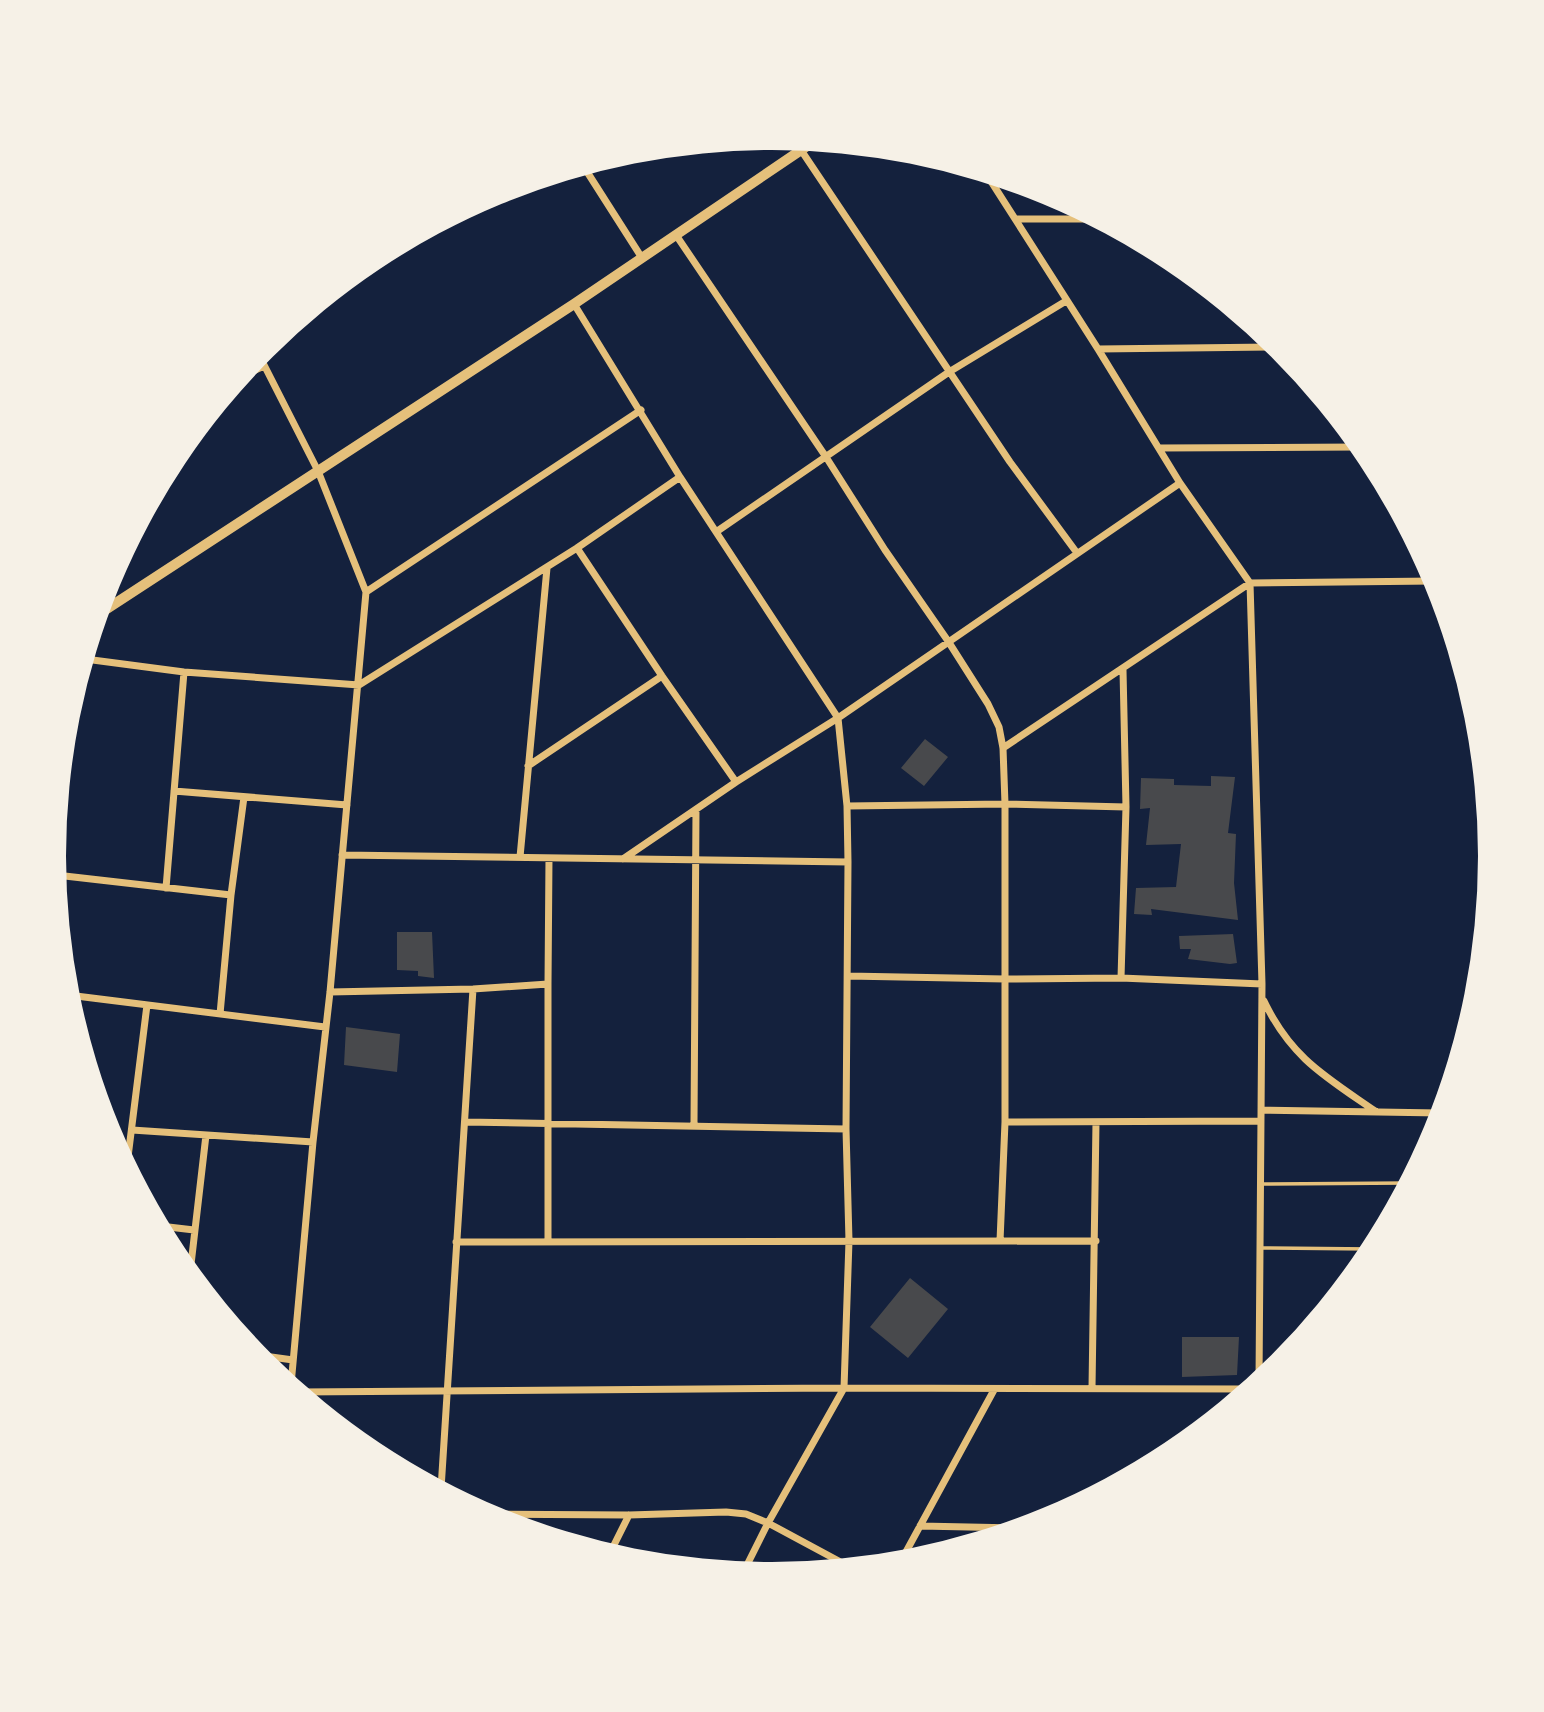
<svg xmlns="http://www.w3.org/2000/svg" width="1544" height="1712" viewBox="0 0 1544 1712" font-family="'Times New Roman',serif">
	<rect width="100%" height="100%" fill="#14213d"/>
	<path fill="#48494c" d="M925 739 948 757 924 786 901 768Z
		M1211 776 1235 777 1228 833 1236 834 1234 883 1238 920 1151 909 1152 915 1134 914 1136 888 1176 887 1181 844 1146 845 1150 808 1140 809 1141 778 1174 779V785L1211 786Z
		M397 932H432L434 978 418 976V971L397 970Z
		M1233 934 1237 963 1230 964 1188 959 1191 949H1180L1179 936Z
		M346 1027 400 1034 397 1072 344 1065Z
		M910 1278 948 1309 908 1358 870 1327Z
		M1182 1337H1239L1237 1375 1182 1377Z"/>
	<g fill="none" stroke-linecap="round" stroke-linejoin="round">
		<path stroke="#e5c07b" stroke-width="3.5" d="M1262 1184 1407 1183
			M1262 1248 1372 1249"/>
		<path stroke="#e5c07b" stroke-width="7" d="M801 150 1010 462 1077 553
			M584 167 642 258
			M987 175 1098 349 1180 483 1250 583 1262 984 1259 1381
			M1016 219H1096
			M676 235 826 457 885 550 948 641 988 704 999 727 1003 748 1005 804V1122L1000 1241
			M350 278 403 243
			M574 304 680 477 838 718 847 806 848 862 846 1129 849 1241 844 1388 768 1523 744 1571
			M1098 349 1277 347
			M259 355 318 471 366 592 330 992 313 1142 291 1385
			M242 376 264 366
			M1159 448 1360 447
			M716 532 949 372 1066 301
			M577 548 662 676 736 782
			M366 592 641 410
			M85 659 184 672 359 685 577 548 680 477
			M1003 748 1250 583 1435 581
			M528 766 662 676
			M174 791 347 805
			M847 806 1005 804 1126 807
			M342 855 848 862
			M520 857 547 568
			M623 859 736 782 838 718 1180 483
			M56 875 231 895 244 797
			M166 888 184 672
			M848 976 1005 979 1121 978 1262 984
			M1121 978 1126 807 1123 670
			M330 992 473 989 548 984 549 858
			M68 995 325 1027
			M1264 1001C1291 1058 1326 1077 1375 1111
			M220 1014 231 895
			M1261 1110 1440 1113
			M465 1122 846 1129
			M1005 1122 1261 1121
			M694 1125 696 810
			M132 1130 313 1142
			M127 1165 147 1005
			M160 1226 194 1230
			M456 1242 1096 1241
			M548 1242V984
			M190 1273 206 1135
			M257 1355 293 1360
			M1092 1388 1096 1122
			M299 1392 844 1388 1248 1389
			M441 1489 473 989
			M487 1514 629 1515 726 1512 746 1514 768 1523 848 1566
			M920 1526 1017 1528
			M610 1553 629 1515
			M901 1561 994 1390"/>
		<path stroke="#e5c07b" stroke-width="10" d="M99 614 574 304 813 142"/>
	</g>
	<path d="M0 0H1544V1712H0ZM66 856a706 706 0 1 1 1412 0a706 706 0 1 1-1412 0Z" fill="#f6f1e7" fill-rule="evenodd"/>
</svg>
